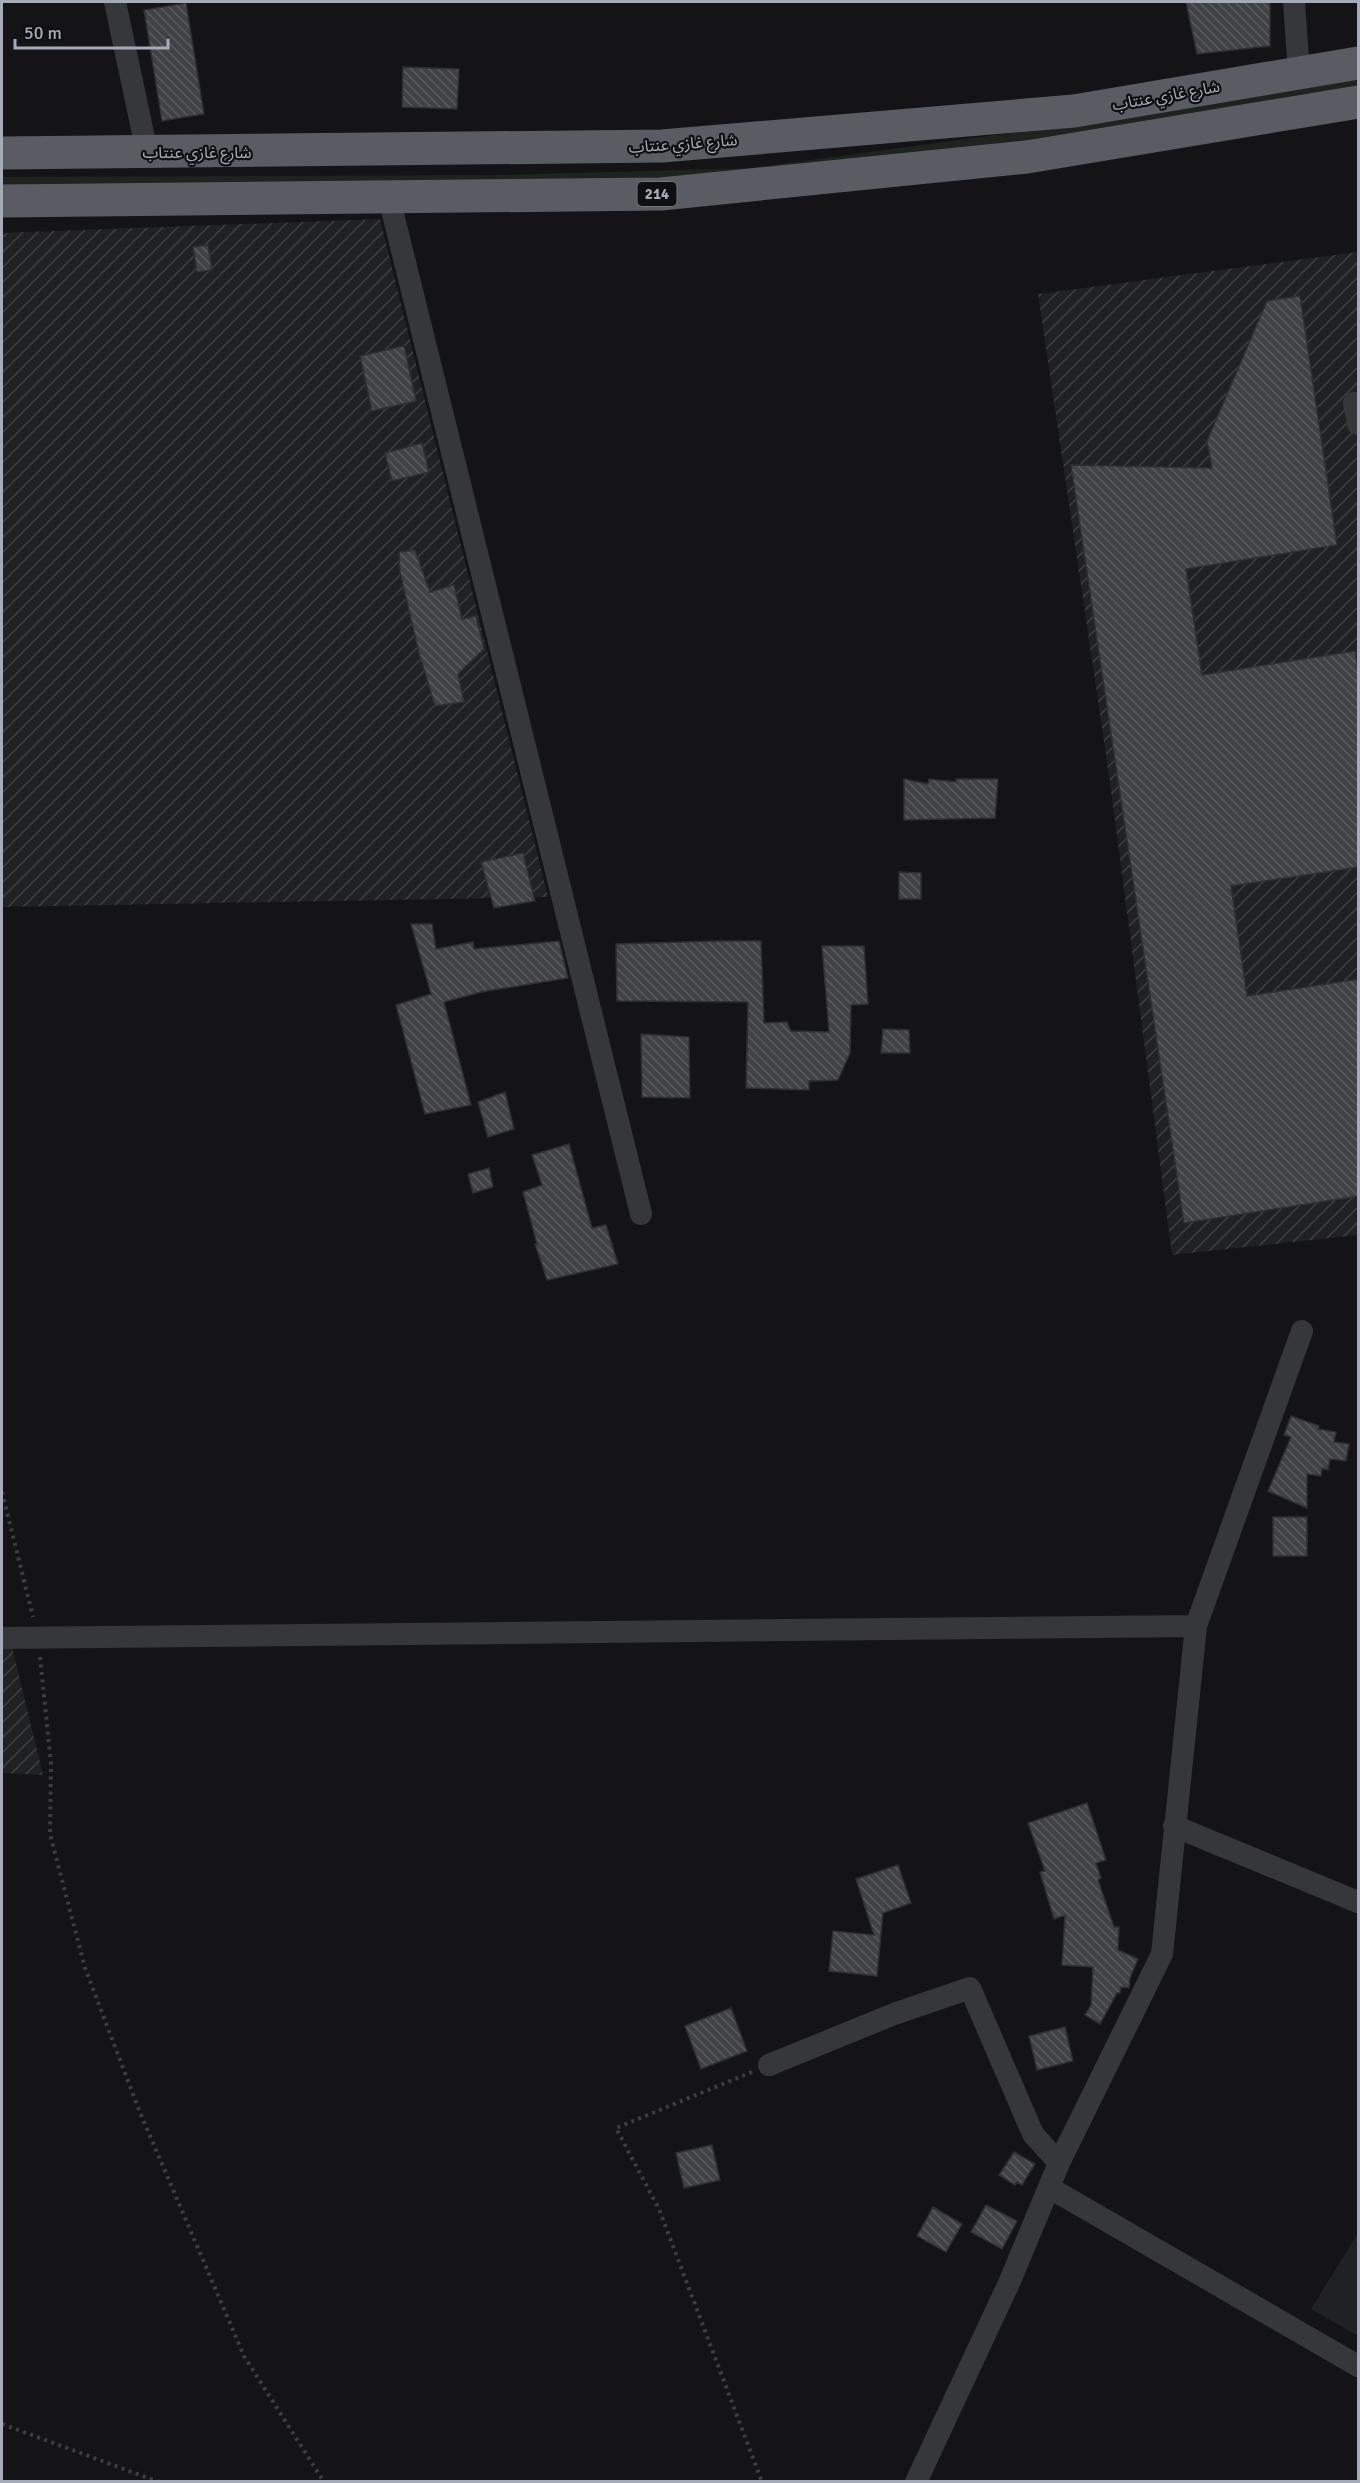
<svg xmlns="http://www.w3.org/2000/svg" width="1360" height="2483" viewBox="0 0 1360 2483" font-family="Signika,'Noto Sans Arabic',sans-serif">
	<defs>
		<pattern id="industrial-furrows" width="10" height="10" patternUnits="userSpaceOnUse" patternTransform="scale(1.5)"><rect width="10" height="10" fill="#202123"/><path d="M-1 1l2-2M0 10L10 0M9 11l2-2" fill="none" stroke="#3d3f41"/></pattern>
		<pattern id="building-back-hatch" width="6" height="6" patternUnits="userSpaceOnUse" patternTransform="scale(1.5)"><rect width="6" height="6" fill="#404246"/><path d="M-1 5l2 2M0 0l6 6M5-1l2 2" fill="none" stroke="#595b5e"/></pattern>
	</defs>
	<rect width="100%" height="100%" fill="#141416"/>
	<path fill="#202123" d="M1358 2233V2336L1311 2309Z"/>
	<path fill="url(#industrial-furrows)" d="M380 219 548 897 2 907V233Z
		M1358 252V1235L1172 1255 1109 775 1038 294Z
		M2 1638H10L43 1775 2 1773Z"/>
	<path fill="#1c241d" d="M1358 80V91L1034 143 741 179 2 190V177L501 175 751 168 1018 132Z"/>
	<path fill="url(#building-back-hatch)" stroke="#2e2f32" stroke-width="1.5" d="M1186 2H1270V46L1197 54Z
		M186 3 204 114 162 121 144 10Z
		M403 67 459 69 457 109 402 107Z
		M208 245 212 270 197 272 193 247Z
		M1300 296 1337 545 1186 569 1202 675 1355 651 1359 675V867L1231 886 1247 996 1359 979V1196L1184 1223 1071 465 1212 468 1207 441 1267 301Z
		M404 346 416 401 372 411 360 356Z
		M422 443 429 472 392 481 385 453Z
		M415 550 430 592 454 585 462 619 476 616 484 649 458 674 464 702 435 706 419 653 400 572 399 552Z
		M904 779 928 784 929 779 956 782V779H998L995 818 904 820Z
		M523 853 535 901 494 908 481 862Z
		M899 872 921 873V899H899Z
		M411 924H432L436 949 473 942 474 949 559 941 568 978 481 992 444 1002 471 1105 425 1114 396 1005 431 994Z
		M718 941H761L764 1023 787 1022 791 1031 829 1032 822 946H864L868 1004 851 1005 850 1053 838 1080 809 1081V1090L746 1088 748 1002 617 1001 616 944Z
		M883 1029 909 1030 910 1053H881Z
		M641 1034 689 1037 690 1098 642 1097Z
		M505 1092 514 1129 488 1137 478 1102Z
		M569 1144 592 1228 606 1225 618 1264 547 1280 535 1244H537L523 1192 542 1185 532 1155Z
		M489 1168 493 1187 473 1193 468 1174Z
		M1291 1416 1319 1426 1318 1429 1336 1432 1334 1442 1349 1444 1346 1461 1330 1459 1328 1470 1322 1468 1321 1476 1307 1474V1508L1268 1491 1291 1437 1284 1435Z
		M1273 1517H1307V1556H1273Z
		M1087 1803 1106 1860 1096 1863 1101 1878 1098 1880 1114 1927H1119L1118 1950 1138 1959 1130 1978 1129 1988 1121 1987 1120 1993H1117L1100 2024 1085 2015 1091 2005 1093 1967 1062 1965 1065 1915 1054 1919 1040 1872 1045 1871 1028 1823Z
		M898 1865 911 1903 883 1913 877 1976 829 1971 833 1931 874 1935 856 1879Z
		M731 2008 747 2051 701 2069 685 2026Z
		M1065 2027 1073 2061 1037 2070 1029 2036Z
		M712 2145 720 2180 684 2188 676 2153Z
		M1014 2152 1035 2164 1022 2185 1017 2182 1015 2185 999 2175Z
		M986 2205 1017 2221 1002 2249 971 2232Z
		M933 2207 962 2224 946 2252 917 2236Z"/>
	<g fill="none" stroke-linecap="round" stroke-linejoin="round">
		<path stroke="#3b3e42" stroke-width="4" stroke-dasharray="3 4.5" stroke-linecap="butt" d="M2 1492 33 1617
			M40 1657 51 1764 50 1834 85 1968 139 2110 244 2356 324 2482
			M752 2072 616 2128 659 2209 762 2482
			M2 2424 159 2482"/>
		<path stroke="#35373b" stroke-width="22" d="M115 2 147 152
			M1294 2 1299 73
			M389 198 641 1214
			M1358 403H1354L1358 424
			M2 1638 1196 1626
			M1174 1826 1358 1902
			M769 2065 894 2014 970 1988 1033 2134 1059 2163
			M1050 2188 1358 2366
			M916 2482 1010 2281 1059 2163 1162 1954 1196 1626 1302 1331"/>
		<path stroke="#595c63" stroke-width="33" d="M2 153 662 146 1074 111 1358 63
			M2 201 661 194 1027 157 1358 102"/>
	</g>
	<g text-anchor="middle" stroke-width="4.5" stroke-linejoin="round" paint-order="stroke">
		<rect fill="#0f0f11" stroke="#797d85" stroke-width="1.5" x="637.5" y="182" width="39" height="24" rx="4.5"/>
		<g font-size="15" font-weight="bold" fill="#a6acb7">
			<text x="657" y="199">214</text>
		</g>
		<g font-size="16" fill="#a6acb7" stroke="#0f0f11">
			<text transform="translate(1166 95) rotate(-10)" y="6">شارع غازي عنتاب</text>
			<text transform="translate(683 143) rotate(-4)" y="6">شارع غازي عنتاب</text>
			<text x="197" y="158">شارع غازي عنتاب</text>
		</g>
	</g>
	<rect width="1360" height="2483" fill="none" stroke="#a6acb7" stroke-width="6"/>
	<path d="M15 39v9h153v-9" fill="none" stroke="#a6acb7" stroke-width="3"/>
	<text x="24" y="39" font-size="18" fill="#a6acb7" stroke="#0f0f11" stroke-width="4.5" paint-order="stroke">50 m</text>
</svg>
